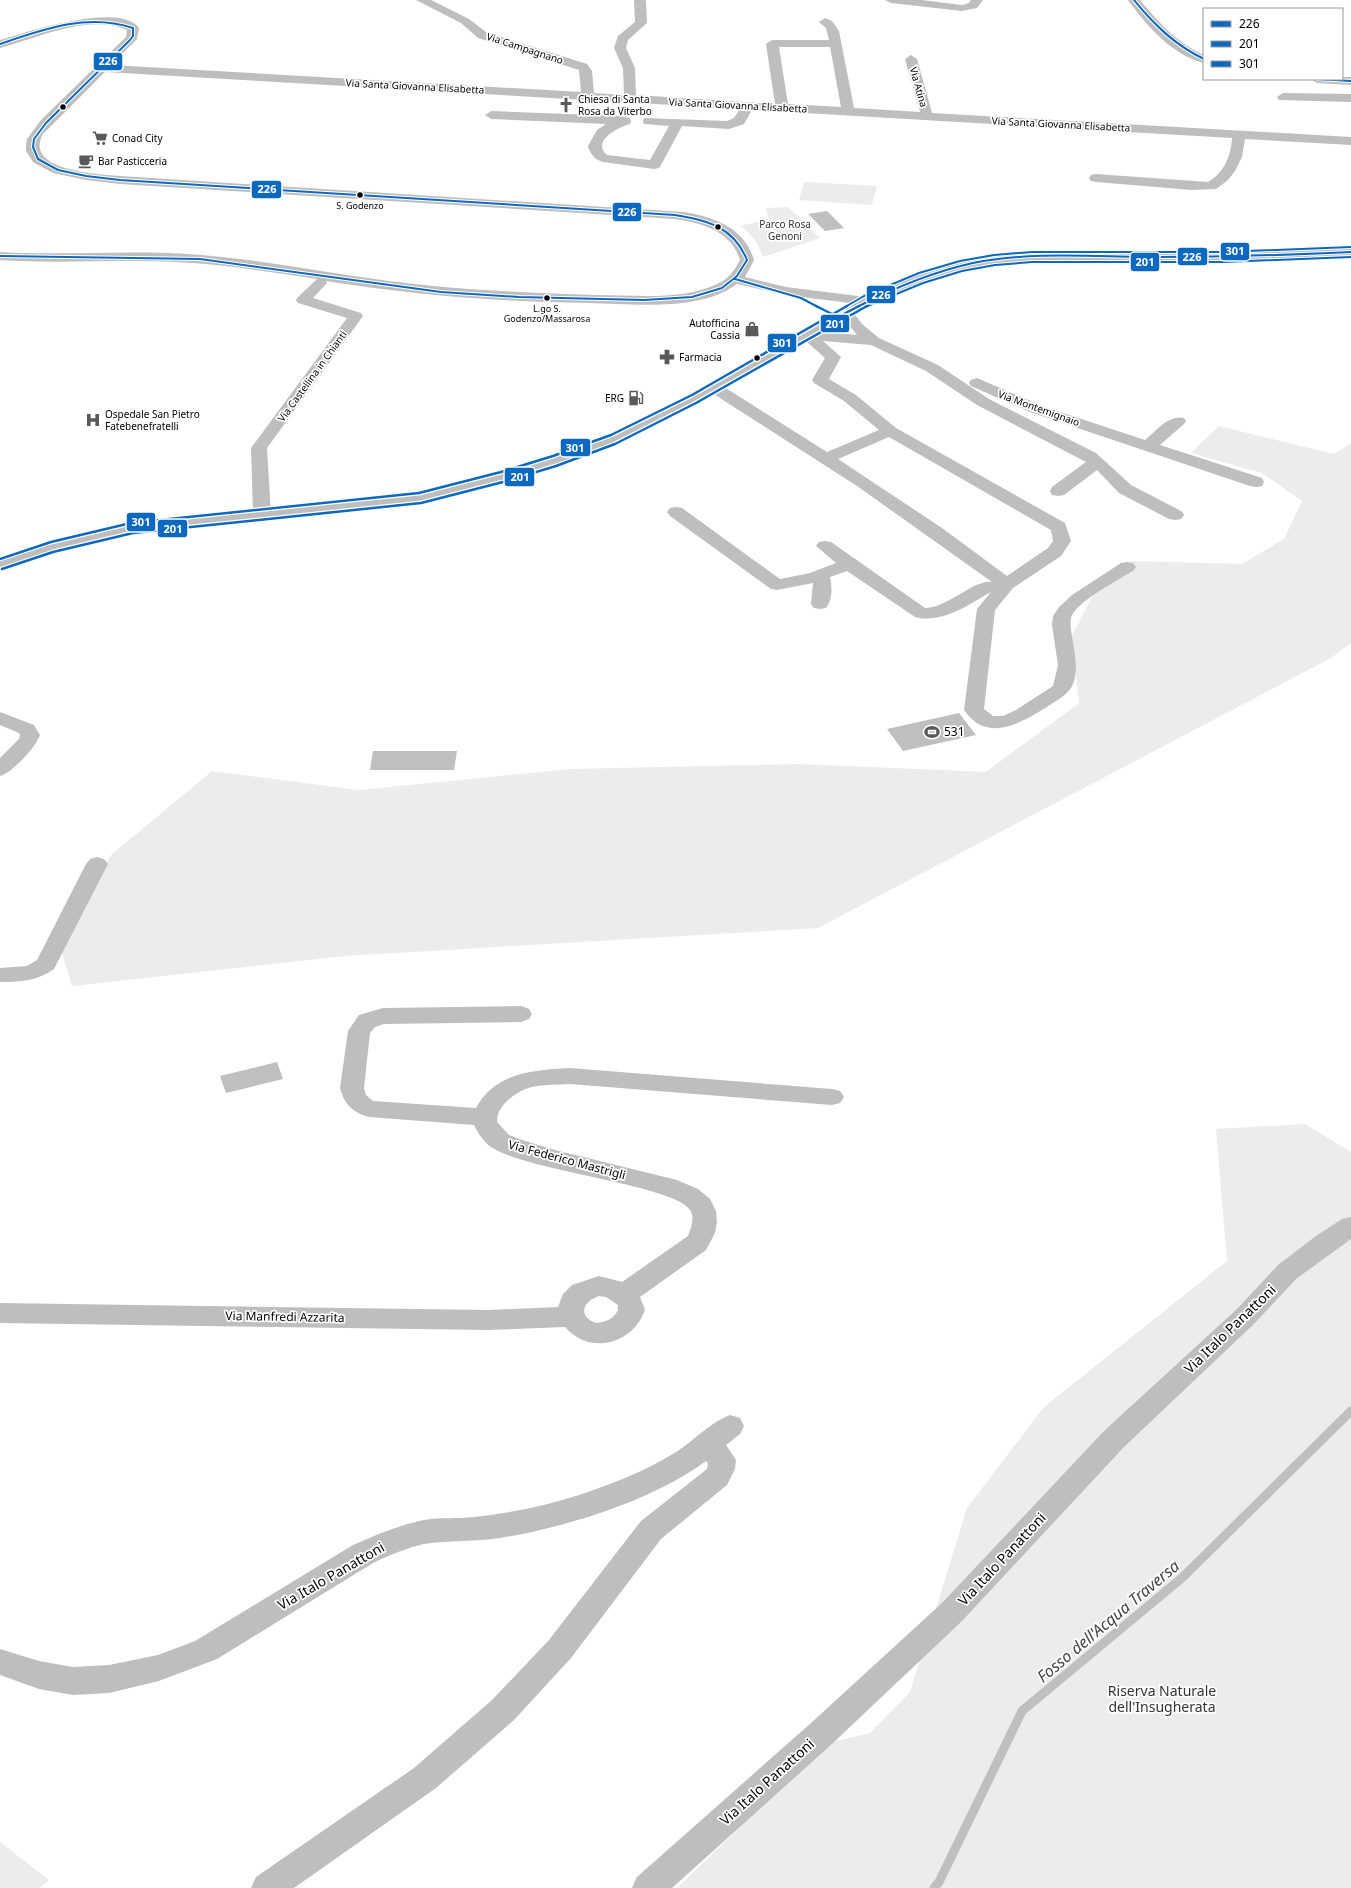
<svg xmlns="http://www.w3.org/2000/svg" width="1351" height="1888" viewBox="0 0 1351 1888" font-family="'Noto Sans',sans-serif">
	<rect width="100%" height="100%" fill="#fff"/>
	<path fill="#ececec" d="M804 182 877 186 872 205 799 200Z
		M788 207 820 238 763 257C759 244 751 234 741 226L769 219 765 208Z
		M1219 426 1334 454 1351 443V643L1331 658 818 928 345 956 72 986 60 946 111 855 212 771 359 790 570 769 800 764 986 772 1079 703 1071 637 1103 576 1132 561 1242 564 1284 539 1302 501 1262 473 1191 453Z
		M1305 1124 1351 1152V1888H677L827 1743 870 1733 910 1692 967 1508 1044 1407 1227 1261 1216 1129Z
		M0 1842 49 1880 40 1888H0Z"/>
	<path fill="#bfbfbf" d="M827 211 844 228 825 231 808 214Z
		M959 713 976 735 903 751 887 729Z
		M373 751H457L454 770H370Z
		M277 1062 283 1079 226 1093 220 1076Z"/>
	<g fill="none" stroke-linecap="round" stroke-linejoin="round">
		<path stroke="#bfbfbf" stroke-width="9" d="M934 1888 939 1882 1022 1711 1183 1577 1351 1411"/>
		<g stroke="#dbdbdb" stroke-width="1">
			<path id="major" d="M1351 248V256L1223 261H1032L994 264 963 270 926 281 871 304 700 402 619 443 561 465 508 481 420 503 132 533 58 551 0 569V558L46 543 132 523 420 493 549 457 607 437 688 396 861 298 916 275 961 262 994 256 1032 253H1223Z"/>
		</g>
		<path fill="#bebebe" fill-rule="evenodd" d="M416 0H431L469 19 486 32 587 64 592 71 594 93 624 95 623 68 614 48 618 36 635 22 634 0H646L647 23 628 40 626 48 635 68 636 95 775 104 766 44 772 40H829L826 28 819 22 825 18 832 21 839 31 854 108 920 112 905 59 911 55 917 59 932 113 1351 137V145L1245 139 1242 157 1235 171 1228 180 1216 189 1192 190 1096 182 1091 181 1089 178 1091 175 1096 174 1208 182C1224 173 1231 156 1232 138L752 110 744 124 729 129 682 126 661 165 659 168 654 169 603 162C595 160 590 154 588 146L597 130 606 124 491 119 485 115 491 111 620 116 630 118 631 121 630 124C618 127 591 141 607 155L650 160 669 126 644 124 643 121 644 118 727 121 734 118 740 109 105 72 43 134C23 171 98 174 120 176L684 212C714 217 745 228 754 260L745 277 786 287 866 297 871 298 873 301 871 304 866 305 786 295 737 284C700 312 633 304 589 303 501 302 413 295 326 281L327 283 313 298 361 313 363 316 267 448 271 514 268 518 262 519 256 518 253 514 251 448 347 318 298 303 296 300 298 297 317 279C270 272 223 264 176 262 117 259 59 264 0 260V252C67 256 134 249 201 255 264 260 326 273 389 281 458 290 528 293 597 295 636 295 681 301 717 284 729 279 734 271 740 260 732 231 701 223 675 219L120 184 86 180 53 173 33 162 26 151V147L27 139 41 120 126 37 127 30C89 13 38 38 0 48V40C26 32 120 1 139 28L137 39 111 65 581 92 579 70 478 38 461 23ZM779 47H830L841 107 788 104Z
			M885 0H922L962 5 969 3 971 0H983L977 8 962 11 891 3Z
			M1128 0H1140C1159 23 1176 42 1204 55V63C1172 55 1147 26 1128 0Z
			M1342 77H1351V85L1317 83 1311 79H1342Z
			M1283 93 1351 94V102L1279 100 1277 97Z
			M846 308 851 309 862 324 879 338 938 365 989 399 1096 453 1131 485 1181 511 1184 515 1181 519 1175 520 1169 519 1119 493 1097 470 1064 495 1058 496 1052 495 1050 491 1052 487 1086 462 977 405 926 371 871 345 823 341 841 357 829 379 856 395 896 428 1065 523 1071 541 1061 556 1013 588 995 610 984 709 993 716H1003L1016 710 1053 686 1058 665 1052 625 1053 616 1059 607 1072 595 1121 563 1127 562 1133 563 1136 567 1133 571C1118 580 1080 600 1072 615 1066 627 1081 659 1074 681 1070 695 1058 699 1047 707 1020 723 988 744 964 710L977 609 991 592C968 605 942 624 915 617L847 571 830 577C832 587 833 599 826 608L820 609 814 608 811 604 813 583 777 590 771 589 670 516 667 512 670 508 676 507 682 508 780 579 810 573 836 563 816 546 819 542 825 541 831 542 925 608C947 608 976 578 992 582L857 486 709 391 707 388 709 385H721L827 452 879 430 844 401 814 383 812 380 825 358 799 335 802 332 807 330 857 335 839 312 841 309ZM889 437 1051 530 1053 541 1048 548 1007 576 942 528 838 459Z
			M977 378 1042 406 1145 440C1156 431 1169 414 1184 418L1186 421 1184 424 1160 445 1262 478 1264 482 1262 486 1256 487 1250 486 1030 412 971 386 969 383 971 380Z
			M0 712 34 725 40 735C36 747 12 773 0 776V758L19 739 20 735 19 733 0 725Z
			M97 857 104 859 108 864 54 969C38 981 19 982 0 982V968L27 966 37 960 86 864 90 859Z
			M521 1006 529 1009 532 1014 529 1019 521 1022 384 1024 375 1027 370 1033 364 1088 366 1095 373 1101 476 1108C495 1072 534 1070 570 1068L832 1089 840 1091 844 1097 840 1103 832 1105 570 1084C558 1085 545 1084 532 1087 518 1090 496 1105 497 1122L509 1135 522 1140 555 1150 677 1180 698 1189 710 1199 716 1211 717 1222 715 1233 706 1250 640 1297 645 1310C633 1344 590 1356 565 1327L488 1330 0 1323V1303L488 1310 558 1307 563 1294 572 1285 599 1276 622 1282 688 1236C691 1229 695 1217 690 1210 675 1185 526 1171 491 1147 483 1141 478 1133 474 1125L369 1117C353 1113 344 1104 340 1088L348 1031 359 1015 383 1008ZM599 1296 606 1297 618 1305V1310C614 1319 606 1322 596 1323 577 1316 583 1301 599 1296Z
			M1351 1217V1239L1296 1279 1255 1323 1124 1447 962 1621 833 1743 672 1888H632L637 1877 811 1723 942 1603 1104 1431 1237 1309 1278 1265 1316 1236 1342 1219Z
			M730 1415 740 1418 744 1426 740 1434 726 1445 736 1460 735 1469 727 1485 661 1539 571 1658 514 1720 436 1788 294 1888H251L256 1877 414 1768 492 1700 549 1640 641 1521 707 1469 708 1463 706 1461C654 1500 564 1528 500 1538 475 1542 449 1540 424 1544 406 1548 390 1555 373 1563L217 1659 159 1681 109 1693 73 1695 39 1689 0 1675V1649L39 1661 73 1667 109 1665 158 1655 195 1641 353 1545C376 1535 399 1525 424 1520 441 1517 458 1519 475 1517 510 1513 545 1506 579 1495 612 1484 646 1471 676 1452 694 1441 710 1422 730 1415Z"/>
		<use href="#major" fill="#bebebe" fill-rule="evenodd"/>
		<g stroke="#fff" stroke-width="4">
			<path id="bus-1-far1" d="M1134 0C1154 25 1175 45 1204 59
				M0 44C44 29 87 13 133 28V36L130 40 46 123 34 139 33 147 38 159 58 170 86 176 120 180 675 215C707 220 734 227 747 260L737 276 722 288 692 297 644 300 519 297 441 292 200 259 0 256
				M1317 79 1351 81
				M735 279 801 298 818 307
				M857 307C894 288 932 272 973 263 1033 251 1096 257 1157 257 1222 257 1286 255 1351 252"/>
		</g>
		<g stroke="#fff" stroke-width="5">
			<path id="bus-1" d="M816 306 838 317 859 306"/>
		</g>
		<g stroke="#fff" stroke-width="4">
			<path id="bus-2-far1" d="M865 307 923 283 962 271 995 265 1032 262H1223L1351 257"/>
		</g>
		<g stroke="#fff" stroke-width="5">
			<path id="bus-2" d="M2 569 53 552 133 533 421 503 503 482 556 466 615 444 696 403 867 306"/>
		</g>
		<g stroke="#fff" stroke-width="4">
			<path id="bus-3-far1" d="M845 307 864 296 919 273 960 261 994 255 1032 252H1223L1351 247"/>
		</g>
		<g stroke="#fff" stroke-width="5">
			<path id="bus-3" d="M0 559 51 542 131 523 419 493 501 472 553 456 611 435 692 395 847 306"/>
		</g>
		<use href="#bus-1-far1" stroke="#0c69bf" stroke-width="2"/>
		<use href="#bus-1" stroke="#0c69bf" stroke-width="2.5"/>
		<use href="#bus-2-far1" stroke="#0c69bf" stroke-width="2"/>
		<use href="#bus-2" stroke="#0c69bf" stroke-width="2.5"/>
		<use href="#bus-3-far1" stroke="#0c69bf" stroke-width="2"/>
		<use href="#bus-3" stroke="#0c69bf" stroke-width="2.5"/>
	</g>
	<defs>
		<g id="church-bare" transform="scale(1.2)"><path d="M-1.2-6h2.4v3.5h3.3v2.4h-3.3V6h-2.4V-.1h-3.3v-2.4h3.3Z" fill="#595959" stroke="#fff" stroke-width="2.5" paint-order="stroke"/></g>
		<g id="supermarket-bare" transform="scale(1.2)"><path d="M-6-5.5h2.5l.6 2H6L4.5 2H-2.5L-4.4-4H-6ZM-1.5 3.2a1.3 1.3 0 1 0 .1 0ZM3 3.2a1.3 1.3 0 1 0 .1 0Z" fill="#595959" stroke="#fff" stroke-width="2.5" paint-order="stroke"/></g>
		<g id="cafe-bare" transform="scale(1.2)"><path d="M-5.5-4.5H6V0H3Q3 3.5 0 3.5H-2.5Q-5.5 3.5-5.5 0ZM3-3.2v2h1.7v-2ZM-6 4.5H4V6H-6Z" fill="#595959" stroke="#fff" stroke-width="2.5" paint-order="stroke"/></g>
		<g id="shop-bare" transform="scale(1.2)"><path d="M-5-2.5h2.3a2.7 3.5 0 0 1 5.4 0H5L5.5 6h-11ZM-1.5-2.5h3a1.5 2.3 0 0 0-3 0Z" fill="#595959" stroke="#fff" stroke-width="2.5" paint-order="stroke"/></g>
		<g id="pharmacy-bare" transform="scale(1.2)"><path d="M-2-6h4v4h4v4h-4v4h-4v-4h-4v-4h4Z" fill="#595959" stroke="#fff" stroke-width="2.5" paint-order="stroke"/></g>
		<g id="fuel-bare" transform="scale(1.2)"><path d="M-5.5-6h7V0h2V4h1.3V-2.5L3-4.5l.8-.8L6-3V5H2.5V1h-1V6h-7ZM-4.2-4.7v3.2H.2V-4.7Z" fill="#595959" stroke="#fff" stroke-width="2.5" paint-order="stroke"/></g>
		<g id="hospital-bare" transform="scale(1.2)"><path d="M-5-5h3v3.5h4V-5h3V5h-3V1.5h-4V5h-3Z" fill="#595959" stroke="#fff" stroke-width="2.5" paint-order="stroke"/></g>
		<g id="stadium-bare" transform="scale(1.2)"><path d="M0-5a6.5 5 0 1 0 0 10a6.5 5 0 1 0 0-10ZM-3.5-1.8h7v3.6h-7Z" fill="#595959" stroke="#fff" stroke-width="2.5" paint-order="stroke"/></g>
	</defs>
	<g fill-rule="evenodd">
		<use href="#church-bare" x="566" y="105"/>
		<use href="#supermarket-bare" x="100" y="138"/>
		<use href="#cafe-bare" x="86" y="161"/>
		<use href="#shop-bare" x="752" y="329"/>
		<use href="#pharmacy-bare" x="667" y="357"/>
		<use href="#fuel-bare" x="636" y="398"/>
		<use href="#hospital-bare" x="93" y="420"/>
		<use href="#stadium-bare" x="932" y="732"/>
	</g>
	<g fill="#000" stroke="#fff" stroke-width="1.5">
		<circle cx="63" cy="107" r="3.5"/>
		<circle cx="360" cy="195" r="3.5"/>
		<circle cx="718" cy="227" r="3.5"/>
		<circle cx="547" cy="298" r="3.5"/>
		<circle cx="757" cy="358" r="3.5"/>
	</g>
	<g text-anchor="middle" stroke-width="3.5" stroke-linejoin="round" paint-order="stroke">
		<g font-size="9" fill="#000" stroke="#fff">
			<text x="360" y="209">S. Godenzo</text>
			<text x="547" y="312">L.go S.<tspan x="547" dy="10">Godenzo/Massarosa</tspan></text>
		</g>
		<g font-size="10" fill="#000" stroke="#fff">
			<text transform="translate(525 48) rotate(18)" y="4">Via Campagnano</text>
			<text transform="translate(415 86) rotate(3)" y="4">Via Santa Giovanna Elisabetta</text>
			<text transform="translate(919 87) rotate(74)" y="4">Via Atina</text>
			<text transform="translate(738 105) rotate(3)" y="4">Via Santa Giovanna Elisabetta</text>
			<text transform="translate(1061 124) rotate(3)" y="4">Via Santa Giovanna Elisabetta</text>
			<text transform="translate(312 376) rotate(-54)" y="4">Via Castellina in Chianti</text>
			<text transform="translate(1039 408) rotate(20)" y="4">Via Montemignaio</text>
		</g>
		<g font-size="10" fill="#000" stroke="#fff" text-anchor="start">
			<text x="578" y="103">Chiesa di Santa<tspan x="578" dy="12">Rosa da Viterbo</tspan></text>
			<text x="112" y="142">Conad City</text>
			<text x="98" y="165">Bar Pasticceria</text>
			<text x="740" y="327" text-anchor="end">Autofficina<tspan x="740" dy="12">Cassia</tspan></text>
			<text x="679" y="361">Farmacia</text>
			<text x="624" y="402" text-anchor="end">ERG</text>
			<text x="105" y="418">Ospedale San Pietro<tspan x="105" dy="12">Fatebenefratelli</tspan></text>
		</g>
		<g font-size="10" fill="#333" stroke="#fff">
			<text x="785" y="228">Parco Rosa<tspan x="785" dy="12">Genoni</tspan></text>
		</g>
		<g font-size="12" fill="#000" stroke="#fff" text-anchor="start">
			<text x="944" y="736">531</text>
		</g>
		<g font-size="12" fill="#000" stroke="#fff">
			<text transform="translate(567 1160) rotate(15)" y="4">Via Federico Mastrigli</text>
			<text transform="translate(285 1317) rotate(1)" y="4">Via Manfredi Azzarita</text>
		</g>
		<g font-size="14" fill="#000" stroke="#fff">
			<text transform="translate(1230 1329) rotate(-44)" y="5">Via Italo Panattoni</text>
			<text transform="translate(1002 1559) rotate(-47)" y="5">Via Italo Panattoni</text>
			<text transform="translate(331 1576) rotate(-30)" y="5">Via Italo Panattoni</text>
			<text transform="translate(767 1782) rotate(-42)" y="5">Via Italo Panattoni</text>
		</g>
		<g font-size="14" fill="#333" stroke="#fff">
			<text x="1162" y="1696">Riserva Naturale<tspan x="1162" dy="16">dell'Insugherata</tspan></text>
		</g>
		<g font-size="16" font-style="italic" fill="#444" stroke="#fff">
			<text transform="translate(1108 1621) rotate(-40)" y="6">Fosso dell'Acqua Traversa</text>
		</g>
	</g>
	<g stroke="#fff" stroke-width="1.5">
		<rect x="93" y="52" width="30" height="19" rx="4" fill="#0c69bf"/>
		<rect x="251" y="180" width="31" height="19" rx="4" fill="#0c69bf"/>
		<rect x="612" y="202" width="30" height="20" rx="4" fill="#0c69bf"/>
		<rect x="1220" y="242" width="30" height="19" rx="4" fill="#0c69bf"/>
		<rect x="1177" y="247" width="31" height="19" rx="4" fill="#0c69bf"/>
		<rect x="1130" y="252" width="30" height="20" rx="4" fill="#0c69bf"/>
		<rect x="866" y="285" width="30" height="19" rx="4" fill="#0c69bf"/>
		<rect x="820" y="314" width="30" height="19" rx="4" fill="#0c69bf"/>
		<rect x="767" y="333" width="30" height="20" rx="4" fill="#0c69bf"/>
		<rect x="560" y="438" width="31" height="19" rx="4" fill="#0c69bf"/>
		<rect x="504" y="467" width="31" height="20" rx="4" fill="#0c69bf"/>
		<rect x="126" y="512" width="30" height="20" rx="4" fill="#0c69bf"/>
		<rect x="157" y="519" width="31" height="19" rx="4" fill="#0c69bf"/>
	</g>
	<g font-size="11" text-anchor="middle" font-weight="bold" fill="#fff">
		<text x="108" y="65">226</text>
		<text x="267" y="193">226</text>
		<text x="627" y="216">226</text>
		<text x="1235" y="255">301</text>
		<text x="1192" y="261">226</text>
		<text x="1145" y="266">201</text>
		<text x="881" y="299">226</text>
		<text x="835" y="328">201</text>
		<text x="782" y="347">301</text>
		<text x="575" y="452">301</text>
		<text x="520" y="481">201</text>
		<text x="141" y="526">301</text>
		<text x="173" y="533">201</text>
	</g>
	<rect x="1203" y="8" width="140" height="72" fill="#ffffff" stroke="#999999"/>
	<rect x="1211" y="21" width="20" height="6" fill="#0c69bf" stroke="#999999"/>
	<text x="1239" y="28" font-size="12" fill="#000000">226</text>
	<rect x="1211" y="41" width="20" height="6" fill="#0c69bf" stroke="#999999"/>
	<text x="1239" y="48" font-size="12" fill="#000000">201</text>
	<rect x="1211" y="61" width="20" height="6" fill="#0c69bf" stroke="#999999"/>
	<text x="1239" y="68" font-size="12" fill="#000000">301</text>
</svg>
